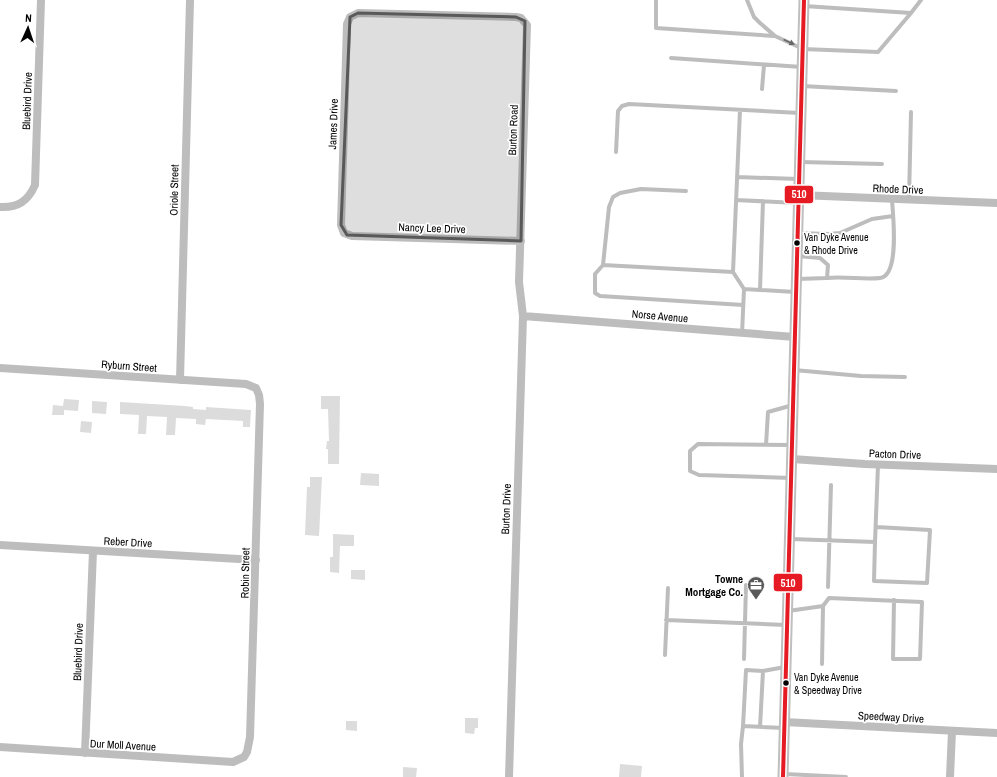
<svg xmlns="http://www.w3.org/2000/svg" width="997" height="777" viewBox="0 0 997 777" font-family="'Archivo Narrow',sans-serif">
	<rect width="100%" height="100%" fill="#fff"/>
	<path fill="#dcdcdc" d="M321 396H340L339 464H328V449H326L327 441H329L328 409H321Z
		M64 399 79 400 78 411 64 410V415H52L53 405 63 406Z
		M92 401 107 402 106 414 92 413Z
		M120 402 185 406 193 407V409L206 410V407L251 410 250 427H243V421L206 419 205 425 196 424V419L176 418 175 435H166L167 417 147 416 146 434H138L139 415 120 414Z
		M81 421 92 422 91 433 80 432Z
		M361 473 379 474V486L360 485Z
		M310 477H322L319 536 305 535 307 487H310Z
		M333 534 354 535V546H340L339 573 330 572V557H333Z
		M351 570H365V580L351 579Z
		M465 718H478V728H475L474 734 465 733Z
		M346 721H357V731L346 730Z
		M620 764 642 766 641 777H619Z
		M403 767 417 768 416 777H403Z"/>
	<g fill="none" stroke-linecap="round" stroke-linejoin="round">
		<path stroke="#bdbdbd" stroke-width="4" d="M656 0V28L774 36
			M747 0 754 17 760 23 775 36 803 49 878 52 911 13
			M804 6 911 13 921 0
			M671 58 802 67
			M802 86 896 91
			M762 89 764 65
			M740 110 733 272 744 289
			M616 152 618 111 622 106 629 104 800 113
			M800 162 882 164
			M737 177 798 179
			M686 191 641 189 620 193 613 197 609 207 603 265 733 272
			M909 199 911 112
			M736 200 797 203
			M798 233 829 234 840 233 872 219 893 216
			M603 265 595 274V293L600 296 743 305
			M827 278C845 276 863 280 880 278 900 276 893 215 892 200
			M797 279 827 278 828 265 820 258 798 256
			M760 290 763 201
			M742 334 744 289 795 292
			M794 370 861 376 905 377
			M766 445 768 412 793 405
			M791 478 699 475 690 471V451L698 444 791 445
			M791 539 875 542 878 465
			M875 542 874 581 927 583 930 530 876 527
			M828 587 831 485
			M788 611 823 606 829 598 922 602 920 659H893L894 600
			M666 620 786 625
			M665 655 668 588
			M744 659 746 585
			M822 664 823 606
			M743 726 746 670 763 671
			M760 727 763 671 785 667
			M785 774 846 777
			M742 777 741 744 743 726 784 728"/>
		<path stroke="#bdbdbd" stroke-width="8" d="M799 195 997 203
			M0 207C18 208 28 201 35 185L41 0
			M523 316 795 337
			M0 368 246 384 256 388 259 395 260 404 250 737 247 752 244 757 233 762 0 747
			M180 380 190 0
			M792 459 865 464 997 469
			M0 545 256 560
			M784 722 997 733
			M85 753 93 551
			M509 777 523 316 519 282 527 25 521 18 516 17 358 13 350 17 347 24 341 225 344 233 352 236 521 241
			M950 777 952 731"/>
		<path stroke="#bfbfbf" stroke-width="11" d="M783 777 804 0"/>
		<g stroke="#fff" stroke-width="7">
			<path id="bus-1" d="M783 777 804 0"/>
		</g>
		<use href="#bus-1" stroke="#e51a23" stroke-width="4"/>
	</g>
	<defs><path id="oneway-solid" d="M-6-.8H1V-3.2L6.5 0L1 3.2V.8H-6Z"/></defs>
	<use fill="#686868" href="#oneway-solid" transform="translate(789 42) rotate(25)"/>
	<path fill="#595959" fill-opacity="0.2" stroke="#595959" stroke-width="3" stroke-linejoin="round" d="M358 13 516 17 525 21 521 241 347 235 341 225 350 17Z"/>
	<defs>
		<g id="office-pin" transform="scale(0.9)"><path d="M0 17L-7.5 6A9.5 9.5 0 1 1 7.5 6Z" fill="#595959" stroke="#fff"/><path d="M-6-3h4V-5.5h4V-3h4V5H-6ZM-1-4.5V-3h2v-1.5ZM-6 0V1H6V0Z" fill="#fff"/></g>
	</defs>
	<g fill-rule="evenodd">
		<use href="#office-pin" x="756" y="585"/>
	</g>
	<g fill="#000" stroke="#fff" stroke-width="1.5">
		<circle cx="797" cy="243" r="3.5"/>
		<circle cx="786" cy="683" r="3.5"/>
	</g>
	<g text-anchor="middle" stroke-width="3.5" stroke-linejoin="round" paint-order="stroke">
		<g font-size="10" fill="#000" stroke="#fff" text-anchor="start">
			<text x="804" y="241">Van Dyke Avenue<tspan x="804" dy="13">&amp; Rhode Drive</tspan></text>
			<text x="794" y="681">Van Dyke Avenue<tspan x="794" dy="13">&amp; Speedway Drive</tspan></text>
		</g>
		<g font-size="11" fill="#000" stroke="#fff">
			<text transform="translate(27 101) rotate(-88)" y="4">Bluebird Drive</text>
			<text transform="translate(333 124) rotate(-88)" y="4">James Drive</text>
			<text transform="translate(513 130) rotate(-88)" y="4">Burton Road</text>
			<text transform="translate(898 189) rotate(2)" y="4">Rhode Drive</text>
			<text transform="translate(174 190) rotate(-89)" y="4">Oriole Street</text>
			<text transform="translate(432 228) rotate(2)" y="4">Nancy Lee Drive</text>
			<text transform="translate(660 316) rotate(5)" y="4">Norse Avenue</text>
			<text transform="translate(129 366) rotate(4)" y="4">Ryburn Street</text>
			<text transform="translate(895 454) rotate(2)" y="4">Pacton Drive</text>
			<text transform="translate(506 509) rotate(-88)" y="4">Burton Drive</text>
			<text transform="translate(128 542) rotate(3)" y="4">Reber Drive</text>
			<text transform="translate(245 573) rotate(-89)" y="4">Robin Street</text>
			<text transform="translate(78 652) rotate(-88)" y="4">Bluebird Drive</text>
			<text transform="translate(891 717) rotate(3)" y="4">Speedway Drive</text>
			<text transform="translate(123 745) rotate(3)" y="4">Dur Moll Avenue</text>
		</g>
		<g font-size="11" font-weight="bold" fill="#000" stroke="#fff" text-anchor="end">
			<text x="743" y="583">Towne<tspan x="743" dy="13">Mortgage Co.</tspan></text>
		</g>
	</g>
	<g stroke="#fff" stroke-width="1.5">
		<rect x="784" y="185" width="30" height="19" rx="4" fill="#e51a23"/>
		<rect x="773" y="573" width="30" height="19" rx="4" fill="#e51a23"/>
	</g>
	<g font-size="11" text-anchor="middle" font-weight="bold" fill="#fff">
		<text x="799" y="198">510</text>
		<text x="788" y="587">510</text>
	</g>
	<g transform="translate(28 28) rotate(3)" stroke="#ffffff" stroke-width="3" paint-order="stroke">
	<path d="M0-3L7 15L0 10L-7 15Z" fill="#000000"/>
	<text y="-6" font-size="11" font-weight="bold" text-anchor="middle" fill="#000000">N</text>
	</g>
</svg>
